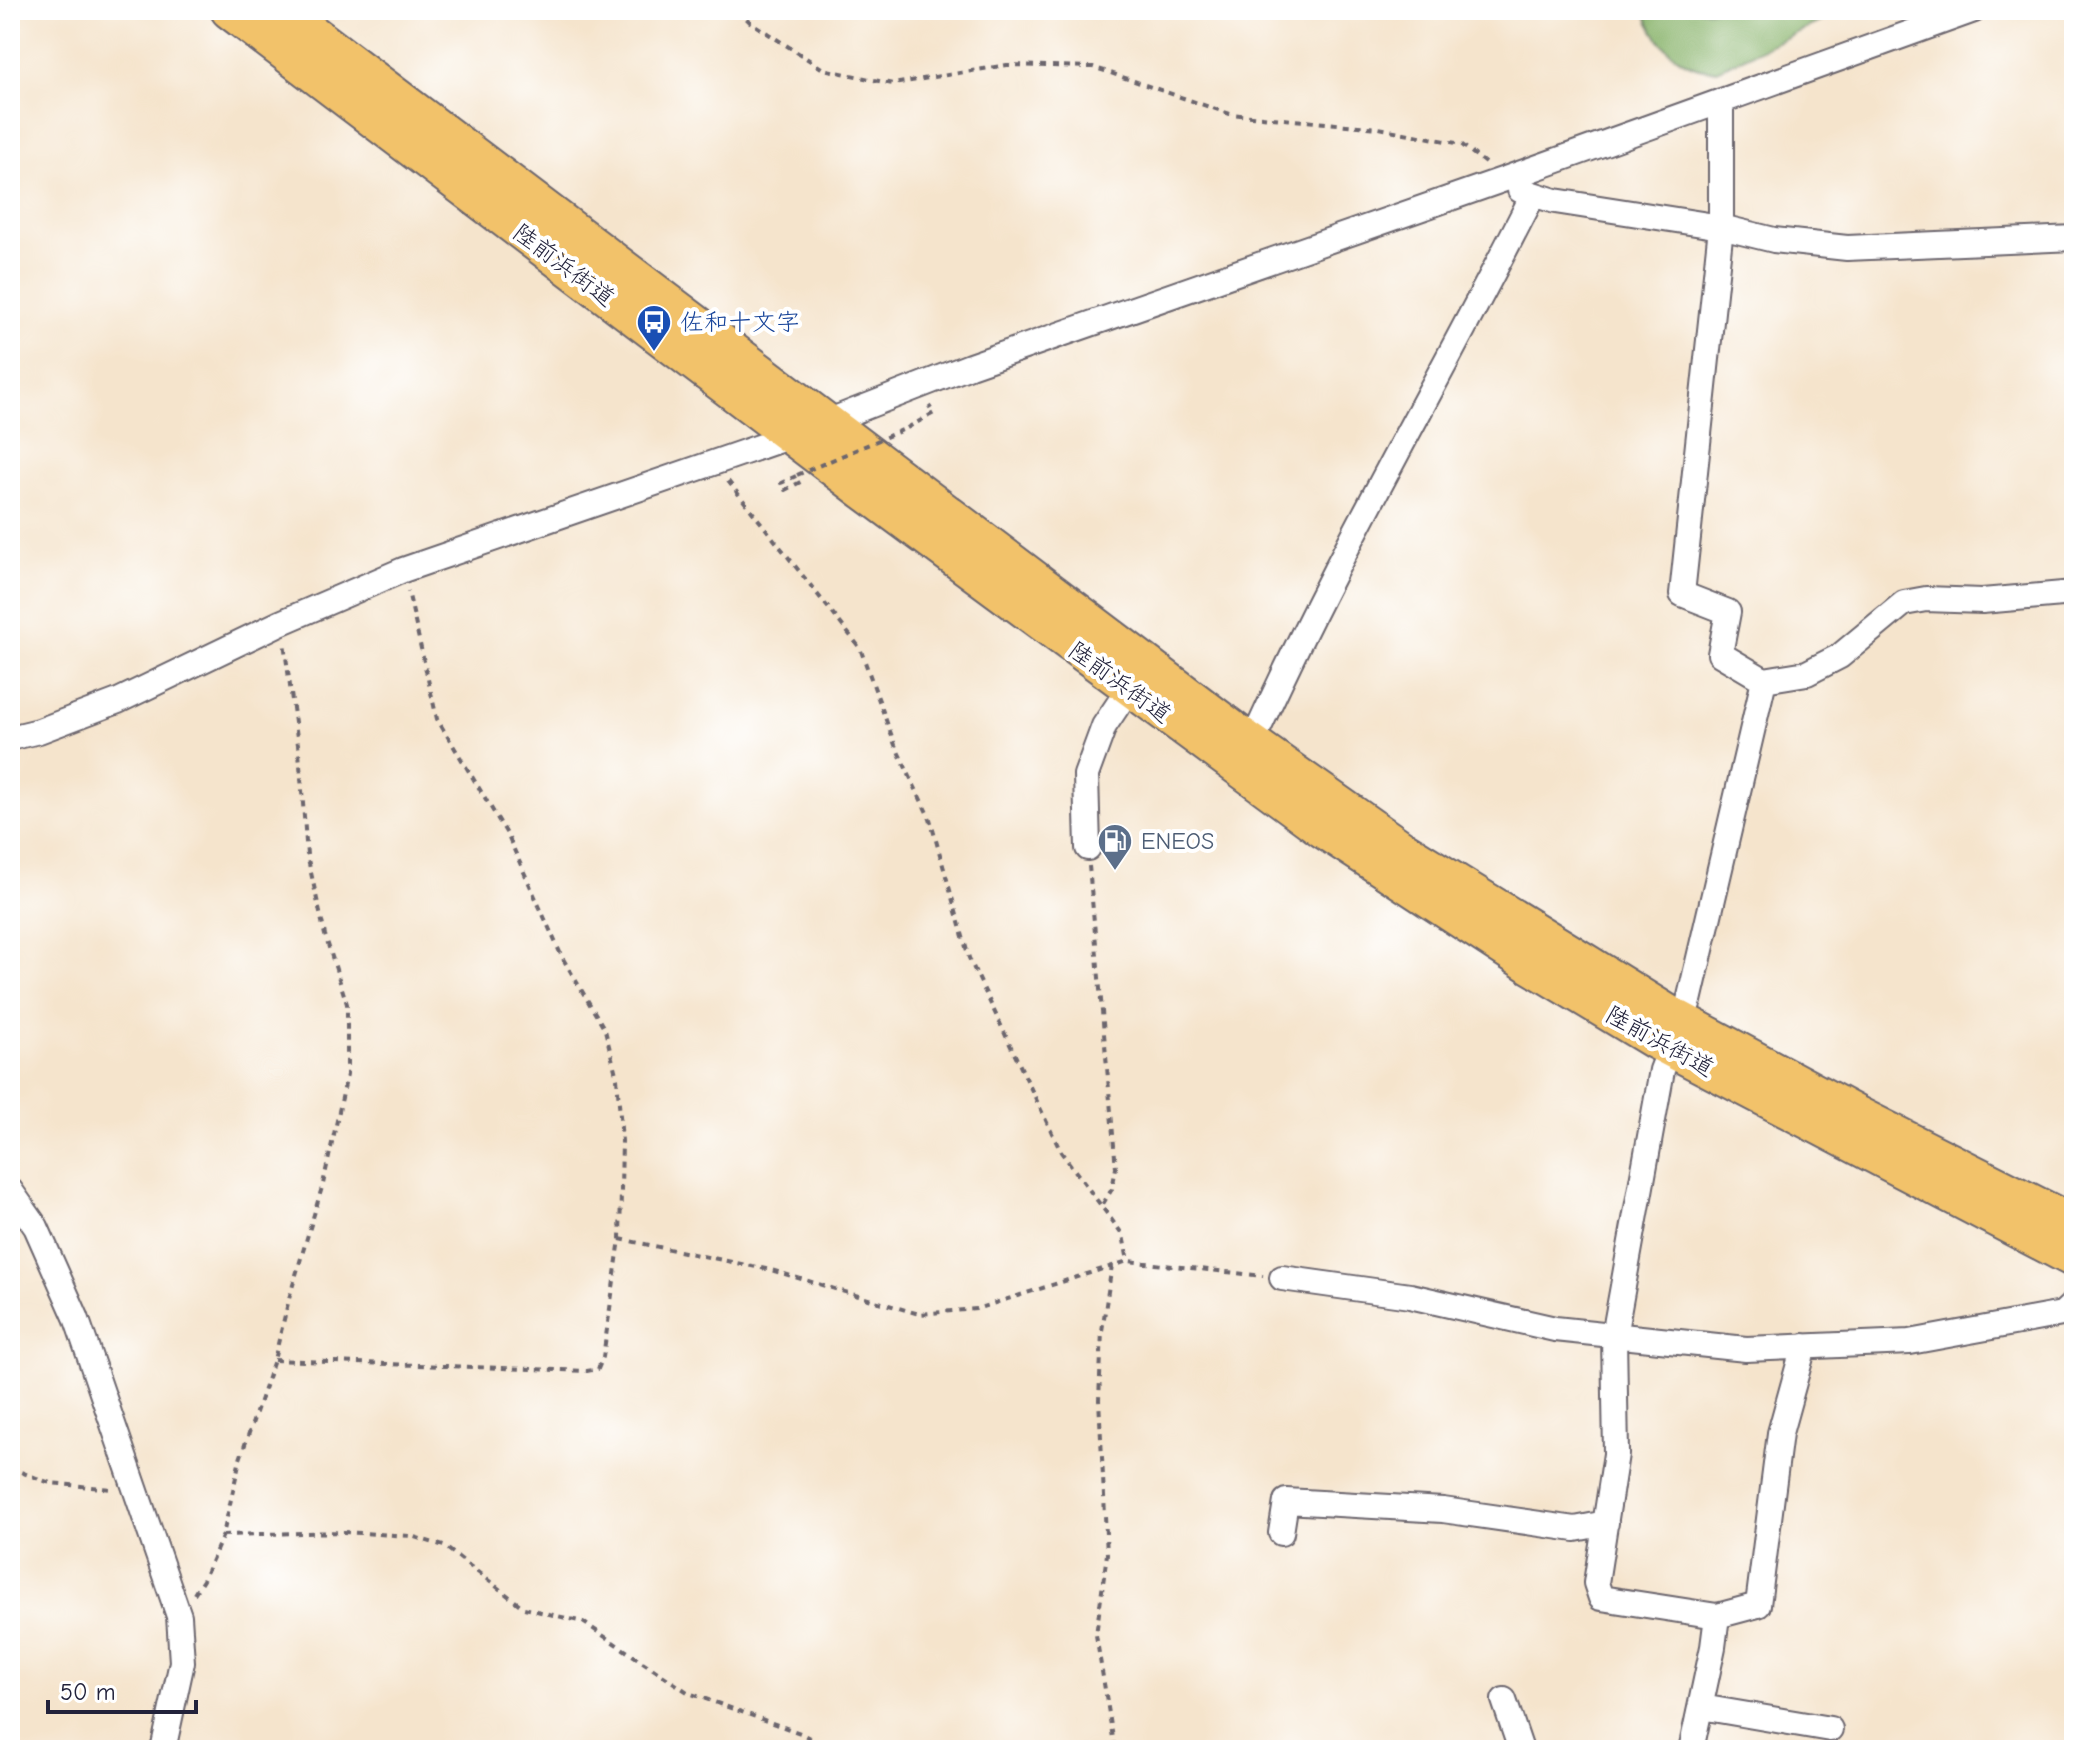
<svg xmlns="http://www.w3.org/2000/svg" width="2084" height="1760" viewBox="0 0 2084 1760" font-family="'Comic Neue','Klee One',sans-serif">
	<rect width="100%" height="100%" fill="#fff"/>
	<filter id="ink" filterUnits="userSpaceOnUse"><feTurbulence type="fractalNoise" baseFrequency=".0125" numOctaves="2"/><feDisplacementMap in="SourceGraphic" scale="16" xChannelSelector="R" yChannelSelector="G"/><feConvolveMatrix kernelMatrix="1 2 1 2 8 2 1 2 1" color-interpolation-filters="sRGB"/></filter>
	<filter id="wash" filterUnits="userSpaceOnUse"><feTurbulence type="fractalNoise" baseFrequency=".006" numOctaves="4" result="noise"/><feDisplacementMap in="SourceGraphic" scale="32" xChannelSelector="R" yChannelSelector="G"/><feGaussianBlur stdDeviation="1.8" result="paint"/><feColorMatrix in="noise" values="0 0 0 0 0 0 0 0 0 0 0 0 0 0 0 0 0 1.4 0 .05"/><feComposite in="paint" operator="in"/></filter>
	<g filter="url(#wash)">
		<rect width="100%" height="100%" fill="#f5e4cc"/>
		<path fill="#87b269" stroke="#546a52" stroke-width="2" d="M1644 10H1845L1717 70C1682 71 1654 42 1644 10Z"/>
	</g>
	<g filter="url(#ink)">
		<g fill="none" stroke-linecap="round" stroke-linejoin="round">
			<g stroke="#6c666e" stroke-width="28">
				<path id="minor" d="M1721 101V227L1682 594 1728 612 1720 654 1764 680 1807 673 1840 656 1904 603 1926 599 1982 601 2074 593
					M1520 190 1555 201 1721 227 1774 240 1847 248 2074 238
					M10 738 39 731 118 701 280 623 403 570 791 436 970 366 1505 179 1974 10
					M1252 743C1336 555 1441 378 1533 195
					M1088 848 1086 775 1104 726 1138 675
					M10 1190 36 1227 76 1317 179 1616 182 1662 163 1750
					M1282 1278 1410 1296 1555 1329 1746 1349 1910 1342 2062 1314 2074 1303
					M1281 1533 1286 1501 1443 1510 1575 1529 1606 1523
					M1717 1616 1758 1605 1780 1433 1804 1346
					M1504 1700 1521 1750
					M1701 1707 1830 1729
					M1691 1750 1713 1647 1717 1616 1601 1598 1596 1583 1616 1454 1614 1336 1662 1070 1689 1001 1764 680"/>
			</g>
			<g stroke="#6c666e" stroke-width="40">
				<path id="highway" d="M229 10 861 489 1322 829 1530 965 1656 1041 2074 1259
					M282 10 1238 733 1404 850 1668 1013 1858 1115 2074 1224"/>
			</g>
			<path stroke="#6c666e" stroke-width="4" stroke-dasharray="6 6" stroke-linecap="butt" d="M738 10 750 22 823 69 893 84 1007 65 1093 67 1230 114 1379 128 1461 144 1485 163
				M907 428 934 413 929 406
				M796 476 781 483 785 490 804 480
				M728 481 860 648 895 745 930 819 969 958 1061 1152 1123 1235 1128 1261
				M1089 866 1116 1168 1112 1189 1101 1207
				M620 1239 771 1270 919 1314 976 1309 1128 1261 1263 1276
				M1112 1265 1102 1331 1099 1400 1107 1554 1096 1635 1115 1750
				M274 1360 587 1371 598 1369 603 1357 620 1239 622 1141 617 1078 605 1030 562 957 507 834 437 719 408 591
				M10 1468 50 1483 112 1489
				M223 1535 344 1532 411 1536 444 1546 524 1608 583 1622 689 1693 800 1733 833 1750
				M194 1594 203 1580 223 1535 240 1459 274 1360 290 1295 323 1184 347 1075V1004L325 935 307 855 299 752 284 642
				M1101 1750 1114 1747"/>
			<use href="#minor" stroke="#fff" stroke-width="24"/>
			<use href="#highway" stroke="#f2c26a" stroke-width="36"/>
			<path stroke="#6c666e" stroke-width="4" stroke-dasharray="6 6" stroke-linecap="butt" d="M797 475 907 428"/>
		</g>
	</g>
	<defs>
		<g id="bus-pin" transform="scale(1.8)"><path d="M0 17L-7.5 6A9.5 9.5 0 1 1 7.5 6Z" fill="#1a4fb4" stroke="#fff"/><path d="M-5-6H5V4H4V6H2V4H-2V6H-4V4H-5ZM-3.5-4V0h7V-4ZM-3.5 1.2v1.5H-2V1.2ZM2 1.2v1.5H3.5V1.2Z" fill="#fff"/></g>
		<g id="fuel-pin" transform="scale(1.8)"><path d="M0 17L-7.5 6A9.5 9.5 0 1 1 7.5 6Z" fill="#5c6f8a" stroke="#fff"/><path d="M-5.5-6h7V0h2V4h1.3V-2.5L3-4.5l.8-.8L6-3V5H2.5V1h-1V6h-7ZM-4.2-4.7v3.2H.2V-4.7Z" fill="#fff"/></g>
	</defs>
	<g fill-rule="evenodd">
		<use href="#bus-pin" x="654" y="322"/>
		<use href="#fuel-pin" x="1115" y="841"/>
	</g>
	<g text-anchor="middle" stroke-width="8" stroke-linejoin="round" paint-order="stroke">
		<g font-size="24" fill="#22223b" stroke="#fff">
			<text transform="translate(564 265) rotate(37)" y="8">陸前浜街道</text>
			<text transform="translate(1120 682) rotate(36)" y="8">陸前浜街道</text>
			<text transform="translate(1660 1041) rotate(29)" y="8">陸前浜街道</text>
		</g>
		<g font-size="24" fill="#164399" stroke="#fff" text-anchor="start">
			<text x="680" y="330">佐和十文字</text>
		</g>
		<g font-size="24" fill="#4e5e75" stroke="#fff" text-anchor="start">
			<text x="1141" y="849">ENEOS</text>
		</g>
	</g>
	<rect width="2084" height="1760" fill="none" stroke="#fff" stroke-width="40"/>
	<path d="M48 1700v12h148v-12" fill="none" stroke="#22223b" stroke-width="4"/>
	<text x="60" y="1700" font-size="24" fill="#22223b" stroke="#ffffff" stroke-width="6" paint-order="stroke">50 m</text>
</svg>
